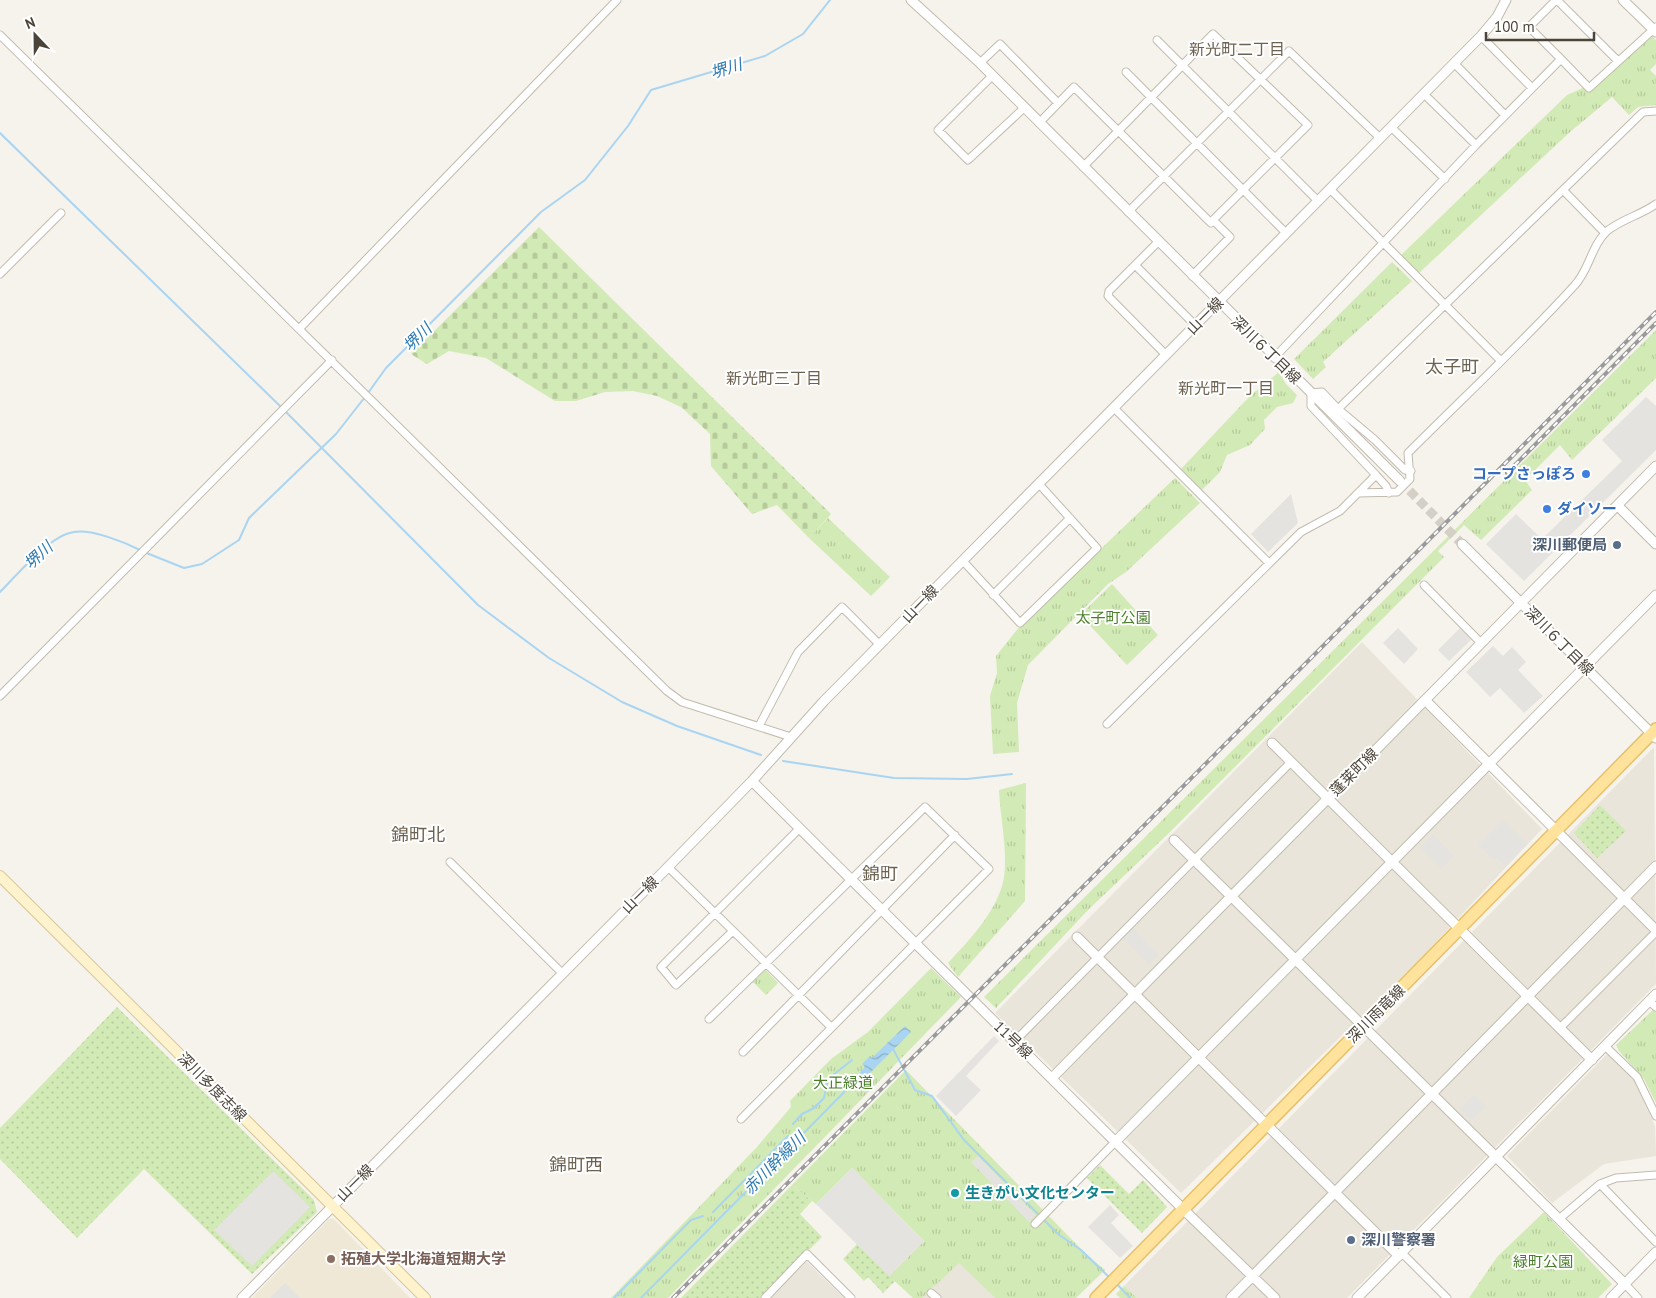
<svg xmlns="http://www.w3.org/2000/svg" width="1656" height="1298" viewBox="0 0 1656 1298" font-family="'PT Sans','Noto Sans JP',sans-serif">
	<defs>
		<pattern id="grass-dots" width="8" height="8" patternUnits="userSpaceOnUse" patternTransform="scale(1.25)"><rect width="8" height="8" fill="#d2eab5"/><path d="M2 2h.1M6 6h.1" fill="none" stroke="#b6ca9c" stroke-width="1.8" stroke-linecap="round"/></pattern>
		<pattern id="cemetery-stones" width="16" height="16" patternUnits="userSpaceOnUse" patternTransform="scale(1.25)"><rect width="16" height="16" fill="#d2eab5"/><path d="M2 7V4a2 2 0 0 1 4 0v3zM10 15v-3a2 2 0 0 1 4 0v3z" fill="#b6ca9c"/></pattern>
		<pattern id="park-tufts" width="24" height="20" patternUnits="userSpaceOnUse" patternTransform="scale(1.25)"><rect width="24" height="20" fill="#d2eab5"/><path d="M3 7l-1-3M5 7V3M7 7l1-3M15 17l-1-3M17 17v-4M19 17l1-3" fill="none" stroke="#b6ca9c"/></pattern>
		<pattern id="water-waves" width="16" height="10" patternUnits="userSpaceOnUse" patternTransform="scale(1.25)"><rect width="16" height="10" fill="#a9d4f2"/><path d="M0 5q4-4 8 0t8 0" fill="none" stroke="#8caec5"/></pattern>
	</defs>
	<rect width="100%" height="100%" fill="#f6f3ec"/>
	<path fill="#eae5da" d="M1362 642 1542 829 1423 956 1181 1193 995 1013Z
		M1654 747 1656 984 1347 1298H1137L1124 1286Z
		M1608 1053 1633 1076 1655 1126 1656 1156 1604 1164 1552 1203 1507 1156Z
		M806 1261 844 1298H770Z
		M959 1262 995 1298H922Z"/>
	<path fill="#efe8d6" d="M333 1218 410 1298H252L329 1219Z"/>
	<path fill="url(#grass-dots)" d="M1600 805 1626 831 1597 858 1574 833Z
		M117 1007 314 1200 317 1212 252 1274 144 1169 77 1238 0 1159V1128Z
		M1100 1165 1129 1194 1143 1180 1167 1207 1142 1233 1087 1178Z
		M792 1185 812 1201 800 1214 822 1237 761 1298H681Z
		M857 1244 895 1281 883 1293 868 1277 864 1281 843 1259Z"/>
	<path fill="url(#cemetery-stones)" d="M539 227 831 514 809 538 777 505 752 514 711 466 710 434 681 407 657 396 633 391 605 392 576 401H555L486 358 449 351 427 364 411 354Z"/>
	<path fill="url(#park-tufts)" d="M1648 32 1656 40V64L1650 70 1656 76V105L1638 107 1629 115 1612 97 1570 132 1418 274 1400 256 1567 95 1585 87Z
		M1392 262 1412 281 1323 362 1326 367 1313 379 1294 359Z
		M1656 330V378L1572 460 1560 445 1525 480 1532 490 1481 540 1464 525 1438 551 1444 557 1169 833 1088 910 996 1008 984 997Z
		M1279 372 1286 384 1297 395 1293 403 1277 407 1264 420 1265 429 1250 445 1227 455 1220 472 1202 490 1180 470 1251 395Z
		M1175 478 1200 503 1126 572 1108 584 1028 665 1017 703 1019 752 993 754 990 696 997 673 996 656 1020 626Z
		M828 518 890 577 871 596 809 538Z
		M1112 584 1158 635 1127 665 1080 615Z
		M1026 783 1025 901 958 977 948 963C969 940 992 917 1002 886 1010 860 1000 818 999 790Z
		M931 968 961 997 668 1298H611L757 1147 791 1107 790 1101 831 1059 868 1032Z
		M765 969 778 983 766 995 753 982Z
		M1656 1007V1103L1644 1079 1619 1051 1616 1045Z
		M906 1070 1086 1254 1105 1270 1076 1298H995L959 1263 922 1298H913L889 1276 924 1241 852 1168 816 1204 792 1185Z
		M1544 1212 1612 1284 1598 1298H1469L1497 1257Z
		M1124 1286 1137 1298H1120L1116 1294Z"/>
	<path fill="#e5e3e0" d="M1646 397 1656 406V450L1524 581 1486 544 1516 514 1542 539 1622 461 1602 440Z
		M1291 494 1298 523 1268 552 1251 534Z
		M1398 628 1418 649 1404 664 1383 643Z
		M1460 628 1471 640 1449 661 1438 650Z
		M1493 646 1503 656 1512 647 1526 662 1518 670 1543 696 1524 713 1500 688 1490 697 1466 672Z
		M1503 820 1527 844 1505 866 1497 858 1494 860 1478 845Z
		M1433 834 1454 856 1441 869 1420 847Z
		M1133 928 1159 955 1149 965 1123 938Z
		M994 1036 999 1041 966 1076 981 1090 956 1116 936 1096Z
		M1474 1095 1486 1107 1471 1121 1459 1109Z
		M978 1156 1036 1215 1029 1222 971 1162Z
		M852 1168 924 1241 889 1276 816 1204Z
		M273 1171 310 1207 252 1266 214 1230Z
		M1110 1205 1119 1215 1111 1223 1133 1246 1120 1258 1088 1227Z
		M285 1283 300 1298H270Z"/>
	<path fill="url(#water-waves)" d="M905 1026 911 1032 862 1081 857 1076 865 1067 862 1064 870 1056 872 1058Z"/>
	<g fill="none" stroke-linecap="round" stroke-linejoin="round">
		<path stroke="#a9d4f2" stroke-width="2" d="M0 133 281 407
			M368 393 386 368 541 212 585 180 628 126 651 90 765 56 803 34 830 0
			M284 410 478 605 549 658 622 702 677 726 761 755
			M144 552 184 568 202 564 239 540 249 518 336 434 365 397
			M0 592C17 575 50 535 74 532 92 529 124 542 140 550
			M783 761 894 778 967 779 1012 774
			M892 1047 915 1090 932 1096 964 1140 1040 1216
			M793 1124 802 1114 814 1108 824 1098 828 1079 852 1060
			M713 1212 788 1136
			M1043 1219 1058 1234 1081 1250 1110 1278
			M1116 1283 1130 1298
			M614 1298 691 1220 703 1216
			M641 1298 859 1077"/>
		<path stroke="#d4d0c8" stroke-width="9" stroke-dasharray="9 4.5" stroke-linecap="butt" d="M1400 481 1462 544"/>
		<g stroke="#c2bbae" stroke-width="9">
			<path id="minor" d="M1556 0 1529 27 1561 59
				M1557 0 1618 61
				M0 35 667 691 682 702 791 737
				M1481 36 1532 88
				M1157 40 1318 201
				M980 63 1000 44 1058 103
				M1454 63 1505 115
				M1126 72 1286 233
				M992 76 938 130 968 160 1024 108
				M1039 123 1074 87 1211 223 1213 220 1230 237 1192 276
				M1391 127 1445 179
				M1476 145 1561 59 1589 88 1656 27
				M1083 167 1213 34 1308 125 1213 220
				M1330 189 1500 360
				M1564 191 1605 233
				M1128 212 1289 51 1380 138
				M1158 242 1109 291 1108 296 1166 355
				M1135 265 1195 325
				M0 274 61 213
				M300 328 617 0
				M1274 358 1476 145 1424 94
				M1114 408 1269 563
				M1411 471 1405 470 1375 440 1338 409 1643 112 1656 111
				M1376 475 1386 486 1389 493
				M1358 493 1397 492 1410 479 1408 453C1463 398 1521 344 1574 286 1589 271 1591 246 1607 231 1622 219 1641 215 1656 204
				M963 561 1020 623 1097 548 1039 484
				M1424 585 1481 643
				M993 595 1070 518
				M0 696 332 360
				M1107 724 1301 532 1340 511 1376 475 1311 406V393L1322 392 1338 409
				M759 726 798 652 842 607 880 645
				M450 862 562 973
				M668 867 831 1027
				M733 931 676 985 661 967 800 828
				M1649 1001 1656 1007
				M709 1019 925 807 989 869 741 1119
				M1560 1028 1656 932
				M1014 1042 1291 762
				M1606 1047 1637 1077 1656 1116
				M743 1052 955 835
				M1600 1184 1656 1242
				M1559 1219 1600 1184 1616 1178 1656 1175
				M1035 1224 1116 1141
				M1402 1253 1447 1298
				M1625 1284 1638 1298
				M931 1293 937 1298
				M765 1298 807 1254 851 1298"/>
		</g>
		<g stroke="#c2bbae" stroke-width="11">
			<path id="tertiary" d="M911 0 980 63 1400 481
				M1623 0 1656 32
				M1618 506 1656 544
				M1462 544 1656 738
				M1425 700 1656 930
				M1272 743 1592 1060
				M752 781 1184 1210 1275 1298
				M1174 840 1625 1284
				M1077 937 1399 1256
				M1052 1078 1656 466
				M1116 1141 1656 595
				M242 1298 668 867 752 781 824 701 1481 36 1497 17 1506 0
				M1231 1298 1656 866
				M1357 1298 1656 994
				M1611 1298 1656 1252"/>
		</g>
		<g stroke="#d6c79b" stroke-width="12">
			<path id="secondary" d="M0 876 425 1298"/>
		</g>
		<g stroke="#e6c16a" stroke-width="14">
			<path id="primary" d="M1096 1298 1656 729"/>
		</g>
		<use href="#minor" stroke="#fff" stroke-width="7"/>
		<use href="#tertiary" stroke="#fff" stroke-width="9"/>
		<use href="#secondary" stroke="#fff3cd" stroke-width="10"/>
		<use href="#primary" stroke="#ffe39c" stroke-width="11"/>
		<g stroke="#9a9a9a" stroke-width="4">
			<path id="rail" d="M1507 473 1656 323
				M673 1298 1656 312"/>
		</g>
		<use href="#rail" stroke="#fff" stroke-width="2" stroke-dasharray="5.5" stroke-linecap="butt"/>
	</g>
	<g fill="#3f7fe0" stroke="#fff" stroke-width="2">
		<circle cx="1586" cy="474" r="5"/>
		<circle cx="1547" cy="509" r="5"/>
	</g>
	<g fill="#5c6f8a" stroke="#fff" stroke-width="2">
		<circle cx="1617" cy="545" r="5"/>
		<circle cx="1351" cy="1240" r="5"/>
	</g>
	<circle fill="#0f9aa8" stroke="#fff" stroke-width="2" cx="955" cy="1193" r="5"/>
	<circle fill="#8d6e63" stroke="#fff" stroke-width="2" cx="331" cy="1259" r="5"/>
	<g text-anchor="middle" stroke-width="4" stroke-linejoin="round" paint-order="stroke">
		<g font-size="15" fill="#4b4439" stroke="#fff">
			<text transform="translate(1205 316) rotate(-45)" y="5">山一線</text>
			<text transform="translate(1266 350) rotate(44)" y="5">深川６丁目線</text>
			<text transform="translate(920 604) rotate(-46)" y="5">山一線</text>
			<text transform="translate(1559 641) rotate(45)" y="5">深川６丁目線</text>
			<text transform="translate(1354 772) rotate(-45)" y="5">蓬莱町線</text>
			<text transform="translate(640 895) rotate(-45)" y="5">山一線</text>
			<text transform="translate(1376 1014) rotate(-45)" y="5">深川雨竜線</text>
			<text transform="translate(1013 1040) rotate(44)" y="5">11号線</text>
			<text transform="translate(212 1087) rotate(45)" y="5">深川多度志線</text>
			<text transform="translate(355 1183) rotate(-45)" y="5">山一線</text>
		</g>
		<g font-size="15" font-weight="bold" fill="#366cbe" stroke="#fff" text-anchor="end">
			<text x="1576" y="479">コープさっぽろ</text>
			<text x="1557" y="514" text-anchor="start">ダイソー</text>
		</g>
		<g font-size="15" font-weight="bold" fill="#4e5e75" stroke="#fff" text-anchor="end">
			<text x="1607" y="550">深川郵便局</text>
			<text x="1361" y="1245" text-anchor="start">深川警察署</text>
		</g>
		<g font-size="15" fill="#4a7f2a" stroke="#fff">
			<text x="1113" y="623">太子町公園</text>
			<text x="843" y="1088">大正緑道</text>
			<text x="1543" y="1267">緑町公園</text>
		</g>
		<g font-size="15" font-weight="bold" fill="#0d838f" stroke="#fff" text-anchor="start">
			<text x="965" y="1198">生きがい文化センター</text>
		</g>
		<g font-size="15" font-weight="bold" fill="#785e54" stroke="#fff" text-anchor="start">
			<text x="341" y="1264">拓殖大学北海道短期大学</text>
		</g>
		<g font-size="16" fill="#6e6250" stroke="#fff">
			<text x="1237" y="55">新光町二丁目</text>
			<text x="774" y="384">新光町三丁目</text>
			<text x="1226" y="394">新光町一丁目</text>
		</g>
		<g font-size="16" font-style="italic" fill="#2e7ab2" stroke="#fff">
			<text transform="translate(726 68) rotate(-17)" y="6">堺川</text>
			<text transform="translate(417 337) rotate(-45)" y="6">堺川</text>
			<text transform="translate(38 555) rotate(-43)" y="6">堺川</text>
			<text transform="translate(774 1163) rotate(-45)" y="6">赤川幹線川</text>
		</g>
		<g font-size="18" fill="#6e6250" stroke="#fff">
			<text x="1452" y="373">太子町</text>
			<text x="418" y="841">錦町北</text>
			<text x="880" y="880">錦町</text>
			<text x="576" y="1171">錦町西</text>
		</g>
	</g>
	<g transform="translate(35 35) rotate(338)" stroke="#ffffff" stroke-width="4" paint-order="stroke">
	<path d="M0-4L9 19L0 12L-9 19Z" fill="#4b4439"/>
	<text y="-8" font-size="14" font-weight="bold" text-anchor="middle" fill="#4b4439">N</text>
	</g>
	<path d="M1486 32v8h108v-8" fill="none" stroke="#4b4439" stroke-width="2.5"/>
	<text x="1494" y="32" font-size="15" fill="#4b4439" stroke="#ffffff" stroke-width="4" paint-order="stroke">100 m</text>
</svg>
